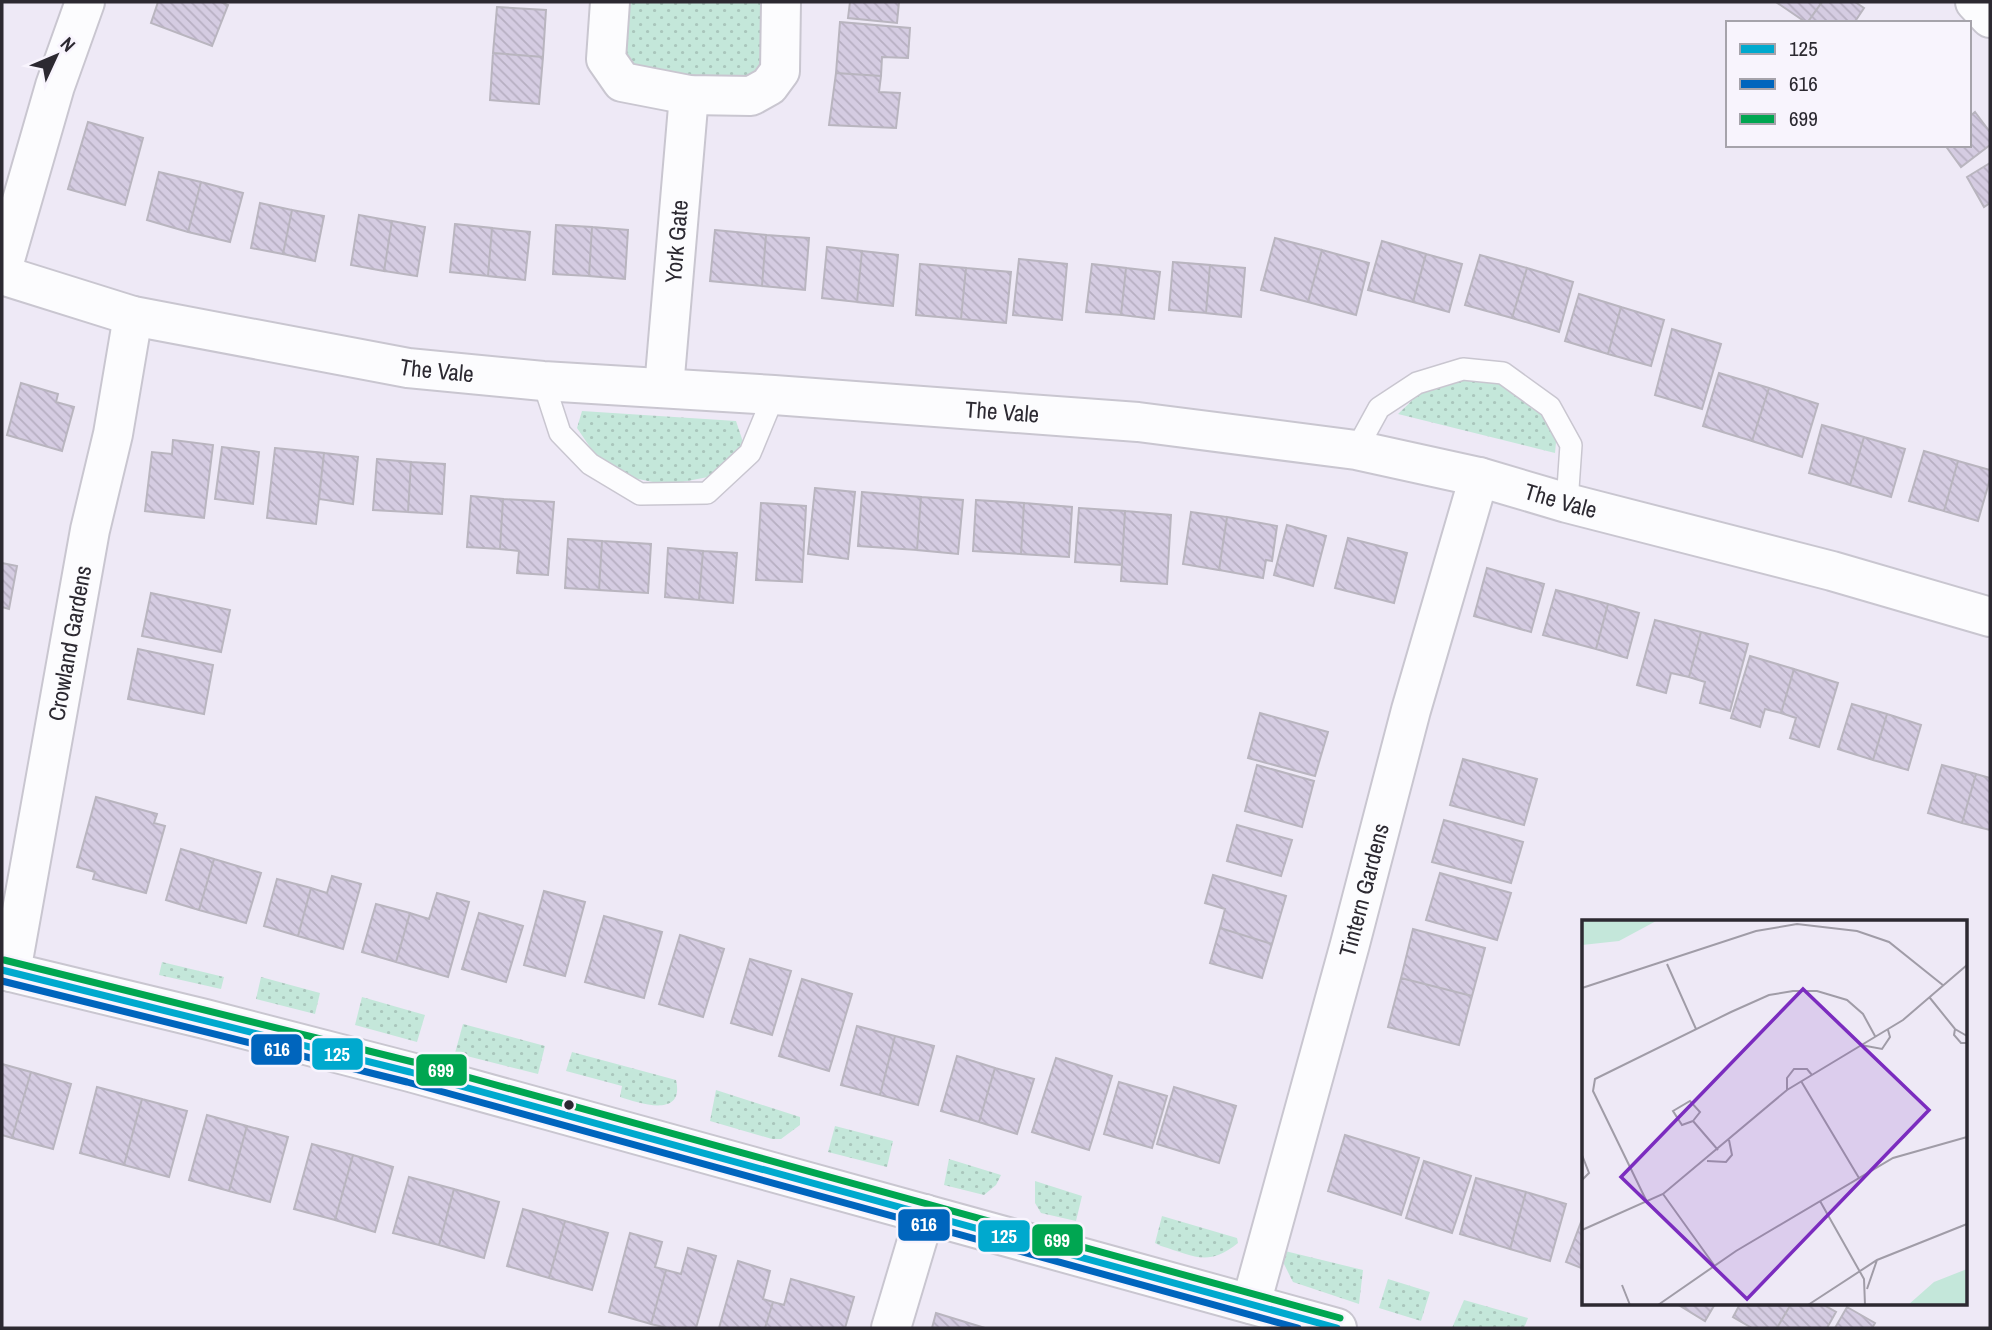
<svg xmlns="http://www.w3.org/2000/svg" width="1992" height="1330" viewBox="0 0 1992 1330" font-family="'Archivo Narrow',sans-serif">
	<defs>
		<pattern id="green-dots" width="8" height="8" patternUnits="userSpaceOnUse" patternTransform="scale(1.75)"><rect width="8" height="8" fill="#c4e7da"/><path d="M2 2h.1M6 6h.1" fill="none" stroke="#a9c6bc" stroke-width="1.8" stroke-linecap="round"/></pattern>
		<pattern id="building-back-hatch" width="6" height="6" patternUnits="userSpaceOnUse" patternTransform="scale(1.75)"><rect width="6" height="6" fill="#d5cce2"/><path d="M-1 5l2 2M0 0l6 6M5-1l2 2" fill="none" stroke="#b7afc2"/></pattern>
	</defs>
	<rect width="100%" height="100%" fill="#eee9f6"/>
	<path fill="url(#green-dots)" d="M624 2H769L767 58 749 77 646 74 622 53Z
		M1465 372 1504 384 1537 404 1557 432 1555 453 1398 414 1425 388Z
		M582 411 736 421 744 445 713 476 667 485 624 476 594 453 577 428Z
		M162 962 224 977 221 989 159 975Z
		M261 977 320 993 315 1014 256 999Z
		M362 997 425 1015 417 1042 355 1025Z
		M463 1024 545 1046 538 1074 455 1053Z
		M572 1052 676 1080C685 1119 639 1103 620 1097L622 1086 566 1071Z
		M716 1090 800 1117V1125L781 1139H772L710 1121Z
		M835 1126 893 1141 887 1167 828 1152Z
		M949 1159 1001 1175 996 1185 984 1195 944 1185Z
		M1035 1181 1082 1196 1076 1221 1041 1213 1035 1203Z
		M1162 1216 1237 1238 1238 1243C1208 1267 1194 1256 1161 1246L1155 1243Z
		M1281 1250 1363 1270 1359 1304 1293 1282 1282 1260Z
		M1388 1279 1430 1292 1421 1321 1379 1308Z
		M1464 1300 1528 1318 1524 1328H1452Z"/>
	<path fill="url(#building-back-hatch)" stroke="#b9b5bf" stroke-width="2" d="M158 2H221L228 5 212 46 151 23Z
		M850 2H899L897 23 848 18Z
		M1776 2H1822L1807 23Z
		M1822 2H1855L1864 8 1854 23H1807Z
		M497 7 546 10 543 57 493 53Z
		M840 22 910 28 908 58 882 57 881 76 836 73Z
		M493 53 543 57 539 104 490 100Z
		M836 73 881 76 879 92 900 93 896 128 829 125Z
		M1975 112 1990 132V145L1961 167 1945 145H1969V117Z
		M88 122 143 138 125 205 68 189Z
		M1990 163V203L1984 207 1967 177Z
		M159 172 201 182 188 232 147 220Z
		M201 182 243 193 230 242 188 232Z
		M260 203 292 210 283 254 251 248Z
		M292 210 324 216 315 261 283 254Z
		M359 215 392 221 384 271 351 265Z
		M392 221 425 227 417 276 384 271Z
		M455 224 492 228 488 276 450 272Z
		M556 225 592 227 589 276 553 274Z
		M592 227 628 230 625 279 589 276Z
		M492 228 530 232 525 280 488 276Z
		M715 230 766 235 762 286 710 281Z
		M766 235 809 238 805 290 762 286Z
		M1275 238 1322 250 1308 302 1261 290Z
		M1382 241 1426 254 1413 302 1368 290Z
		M827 247 862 251 857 302 822 298Z
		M1322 250 1369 263 1356 315 1308 302Z
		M862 251 898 255 893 306 857 302Z
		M1426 254 1462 264 1449 312 1413 302Z
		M1480 255 1527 268 1512 318 1465 305Z
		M1019 259 1067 264 1062 320 1013 315Z
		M1173 262 1210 265 1206 313 1169 310Z
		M920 264 966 268 961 319 916 315Z
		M1092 264 1126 268 1121 315 1086 312Z
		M1210 265 1245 268 1241 317 1206 313Z
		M966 268 1011 272 1006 323 961 319Z
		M1126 268 1160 272 1154 319 1121 315Z
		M1527 268 1573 282 1559 332 1512 318Z
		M1579 294 1621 307 1608 354 1565 341Z
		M1621 307 1664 320 1651 366 1608 354Z
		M1672 329 1721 344 1702 409 1655 395Z
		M1719 373 1769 388 1752 441 1703 426Z
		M21 383 58 394 56 402 74 407 62 451 7 435Z
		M1769 388 1818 404 1802 457 1752 441Z
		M1822 425 1864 437 1850 485 1809 473Z
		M1864 437 1905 449 1891 497 1850 485Z
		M173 440 213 445 204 518 145 511 152 452 172 454Z
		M222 447 259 452 253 504 215 499Z
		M275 448 324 453 316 524 267 518Z
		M1924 451 1958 461 1944 511 1909 501Z
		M324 453 358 457 353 504 319 499Z
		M377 459 411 462 408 512 373 510Z
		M1958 461 1990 470V479L1978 521 1944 511Z
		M411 462 445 464 442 514 408 512Z
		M815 488 855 492 848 559 808 554Z
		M862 492 921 497 917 550 858 546Z
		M471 496 503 499 500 549 467 547Z
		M921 497 963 500 958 554 917 550Z
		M503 499 554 502 548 575 517 573 519 551 500 549Z
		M976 500 1024 503 1021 554 973 551Z
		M761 503 806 506 802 582 756 580Z
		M1024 503 1072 507 1069 557 1021 554Z
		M1079 508 1125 511 1122 565 1075 562Z
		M1125 511 1171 515 1167 584 1121 581Z
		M1191 512 1227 517 1219 570 1183 564Z
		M1227 517 1277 526 1272 561 1266 560 1263 578 1219 570Z
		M1287 525 1326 536 1313 586 1274 575Z
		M1348 538 1407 553 1394 603 1335 588Z
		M568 539 602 541 599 590 565 588Z
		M602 541 651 544 648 593 599 590Z
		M668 548 703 551 699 600 665 597Z
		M703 551 737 553 733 603 699 600Z
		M2 563 17 566 9 609 2 607Z
		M1487 568 1544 584 1531 632 1474 616Z
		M1556 590 1608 604 1596 649 1543 635Z
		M151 593 230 610 221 652 142 636Z
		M1608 604 1639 613 1627 658 1596 649Z
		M1655 620 1701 632 1689 677 1671 673 1666 693 1637 685Z
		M1701 632 1748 644 1730 711 1700 703 1705 682 1689 677Z
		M138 649 213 665 204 714 128 699Z
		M1750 656 1794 669 1781 713 1765 709 1760 727 1731 718Z
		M1794 669 1838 683 1819 747 1790 738 1796 718 1781 713Z
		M1852 704 1887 714 1873 760 1838 749Z
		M1260 713 1328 732 1315 776 1248 758Z
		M1887 714 1921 725 1908 770 1873 760Z
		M1463 759 1537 779 1524 825 1450 805Z
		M1257 765 1314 781 1302 827 1245 811Z
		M1942 765 1976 774 1962 823 1928 813Z
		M1976 774 1990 778V830L1962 823Z
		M96 797 157 814 154 823 165 826 146 893 93 879 95 872 77 867Z
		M1444 820 1523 842 1511 883 1432 862Z
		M1237 825 1292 840 1281 876 1227 861Z
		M181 849 214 859 199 910 166 900Z
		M214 859 261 873 246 923 199 910Z
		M1440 873 1511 893 1497 940 1426 920Z
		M1213 875 1286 896 1272 944 1220 928 1225 909 1205 903Z
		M332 876 361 884 343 949 298 936 311 888 327 893Z
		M277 879 311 888 298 936 264 926Z
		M544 891 585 902 565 976 524 965Z
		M437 893 469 902 448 977 396 962 410 913 429 919Z
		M376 904 410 913 396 962 362 952Z
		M479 913 523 926 506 982 462 969Z
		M604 916 662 932 644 998 585 982Z
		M1220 928 1272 944 1262 978 1210 963Z
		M1413 929 1485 948 1472 996 1401 978Z
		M680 935 724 949 703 1017 659 1004Z
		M750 959 791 971 772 1035 731 1023Z
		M1401 978 1472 996 1459 1045 1388 1027Z
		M802 979 852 994 829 1071 779 1056Z
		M857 1026 895 1036 880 1095 841 1085Z
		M895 1036 934 1046 918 1105 880 1095Z
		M957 1056 995 1068 979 1122 941 1111Z
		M1056 1058 1112 1076 1089 1150 1032 1132Z
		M2 1064 31 1072 12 1138 2 1135Z
		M995 1068 1034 1079 1017 1134 979 1122Z
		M31 1072 71 1084 53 1149 12 1138Z
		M1119 1082 1167 1096 1152 1148 1104 1134Z
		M97 1087 142 1099 124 1165 80 1153Z
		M1174 1087 1236 1106 1219 1163 1157 1144Z
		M142 1099 187 1111 169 1177 124 1165Z
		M207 1115 247 1126 229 1191 189 1180Z
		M247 1126 288 1137 270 1202 229 1191Z
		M1345 1135 1419 1158 1401 1215 1328 1191Z
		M312 1144 353 1155 335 1220 294 1209Z
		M353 1155 393 1167 375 1232 335 1220Z
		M1424 1161 1471 1176 1452 1233 1406 1218Z
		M409 1177 454 1189 439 1245 393 1233Z
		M1476 1178 1526 1192 1510 1249 1460 1234Z
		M454 1189 499 1202 484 1258 439 1245Z
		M1526 1192 1566 1204 1550 1261 1510 1249Z
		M523 1209 565 1221 549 1278 507 1266Z
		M1584 1214V1269L1566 1262Z
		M565 1221 608 1233 592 1290 549 1278Z
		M630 1233 662 1242 655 1267 666 1270 651 1324 609 1312Z
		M688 1248 716 1256 696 1328H667L651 1324 666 1270 681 1274Z
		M738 1261 770 1271 763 1299 773 1302 765 1328H719Z
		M791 1279 854 1297 845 1328H765L773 1302 784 1305Z
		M1677 1304H1715L1705 1321Z
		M1740 1304H1791L1777 1328H1752L1733 1317Z
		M1791 1304H1822L1836 1312 1827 1328H1777Z
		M1847 1307 1875 1323 1872 1328H1835Z
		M936 1313 985 1328H932Z"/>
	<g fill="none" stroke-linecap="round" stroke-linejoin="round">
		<g stroke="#c9c6d0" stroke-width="24">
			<path id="service" d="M543 381 560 433 590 464 640 494 707 493 750 453 774 395
				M1356 450 1379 408 1417 383 1463 369 1503 373 1550 407 1571 445 1567 503"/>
		</g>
		<g stroke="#c9c6d0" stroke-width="42">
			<g id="minor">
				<path d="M610 2 606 59 622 82 689 95 751 96 769 86 780 71 781 2"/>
				<path d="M1975 2 1990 18"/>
				<path d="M2 270 55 86 85 2"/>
				<path id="s1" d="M2 275 133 316 408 368 543 381 774 395 1138 422 1356 450 1479 477 1567 503 1832 571 1990 617"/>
				<path id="s2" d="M664 388 689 95"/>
				<path id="s3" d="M11 972 90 530 113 434 133 316"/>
				<path id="s4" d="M1251 1304 1350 944 1411 710 1479 477"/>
				<path d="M891 1328 925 1214"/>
			</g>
		</g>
		<g stroke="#c9c6d0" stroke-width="42">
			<path id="tertiary" d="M2 970 205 1019 410 1072 1337 1328"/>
		</g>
		<use href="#service" stroke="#fcfcfe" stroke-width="21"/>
		<use href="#minor" stroke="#fcfcfe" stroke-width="38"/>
		<use href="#tertiary" stroke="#fcfcfe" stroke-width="38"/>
		<g stroke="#f8f4fd" stroke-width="12">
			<path id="bus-1" d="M2 970 410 1072 1337 1328"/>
		</g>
		<g stroke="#f8f4fd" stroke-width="12">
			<path id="bus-2" d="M2 981 407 1082 1298 1328"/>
		</g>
		<g stroke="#f8f4fd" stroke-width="12">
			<path id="bus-3" d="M4 960 413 1062 1340 1318"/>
		</g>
		<use href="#bus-1" stroke="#00a9ce" stroke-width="7"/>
		<use href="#bus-2" stroke="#0065bd" stroke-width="7"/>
		<use href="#bus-3" stroke="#00a651" stroke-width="7"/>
	</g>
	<circle fill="#2c2931" stroke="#f8f4fd" stroke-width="2.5" cx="569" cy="1105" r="6"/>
	<g text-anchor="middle" stroke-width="6" stroke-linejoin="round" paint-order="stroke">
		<g font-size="23" fill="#2c2931" stroke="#f8f4fd">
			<text dy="8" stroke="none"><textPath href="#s2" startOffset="147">York Gate</textPath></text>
			<text dy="8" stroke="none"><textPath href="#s1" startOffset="446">The Vale</textPath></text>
			<text dy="8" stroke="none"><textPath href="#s1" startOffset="1013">The Vale</textPath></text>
			<text dy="8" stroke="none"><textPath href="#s1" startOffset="1580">The Vale</textPath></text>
			<text dy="8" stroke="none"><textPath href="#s3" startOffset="334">Crowland Gardens</textPath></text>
			<text dy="8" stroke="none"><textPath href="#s4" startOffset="429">Tintern Gardens</textPath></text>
		</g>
	</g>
	<g transform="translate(1582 920)">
		<rect width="385" height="385" fill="#eee9f6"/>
		<path d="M0 0H76L37 21 0 25ZM385 349V385H326L352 362Z" fill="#c4e7da"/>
		<path fill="none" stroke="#a09ca7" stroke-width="2" d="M85 44 114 109M0 68 174 11 215 4 275 11 307 22 362 66M348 78 373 109 385 116M373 109 372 115 379 123H385M279 125 300 129 308 117 306 110M219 161 277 258M205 170V158L212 149H225L230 155M111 201 118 192 108 181 91 191 100 205 111 201 136 230M0 235 7 253 0 260M125 241 144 242 150 235 147 220M81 274 132 345M238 281 282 359 283 385M65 282 11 171 13 159 149 92 187 75 211 71H235L265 80 281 94 293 116M0 310 81 274 205 170 321 100 385 45M40 365 48 385M285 369 295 340M76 385 154 331 311 238 385 217M226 385 295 340 385 304"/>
		<path fill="#7b2cbf" fill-opacity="0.15" stroke="#7b2cbf" stroke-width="3.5" d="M221 69 347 190 165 379 39 257Z"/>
		<rect width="385" height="385" fill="none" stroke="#2c2931" stroke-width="3.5"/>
	</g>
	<g stroke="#f8f4fd" stroke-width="2.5">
		<rect x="250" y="1033" width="53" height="33" rx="7" fill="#0065bd"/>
		<rect x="311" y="1037" width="53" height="34" rx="7" fill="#00a9ce"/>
		<rect x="415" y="1053" width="53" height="34" rx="7" fill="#00a651"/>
		<rect x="897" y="1208" width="54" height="34" rx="7" fill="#0065bd"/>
		<rect x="977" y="1219" width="54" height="34" rx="7" fill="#00a9ce"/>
		<rect x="1031" y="1223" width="53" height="34" rx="7" fill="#00a651"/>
	</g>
	<g font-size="19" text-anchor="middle" font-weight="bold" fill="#fff">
		<text x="277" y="1056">616</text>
		<text x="337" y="1061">125</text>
		<text x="441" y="1077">699</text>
		<text x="924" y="1231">616</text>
		<text x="1004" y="1243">125</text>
		<text x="1057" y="1247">699</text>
	</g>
	<rect width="1992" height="1330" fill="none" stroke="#2c2931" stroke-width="7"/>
	<rect x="1726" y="21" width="245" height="126" fill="#f8f4fd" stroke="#a6a3ab" stroke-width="2"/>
	<rect x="1740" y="44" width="35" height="10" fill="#00a9ce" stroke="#a6a3ab" stroke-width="2"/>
	<text x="1789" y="56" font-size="21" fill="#2c2931">125</text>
	<rect x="1740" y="79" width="35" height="10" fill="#0065bd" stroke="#a6a3ab" stroke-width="2"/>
	<text x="1789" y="91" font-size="21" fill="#2c2931">616</text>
	<rect x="1740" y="114" width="35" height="10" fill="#00a651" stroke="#a6a3ab" stroke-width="2"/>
	<text x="1789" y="126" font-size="21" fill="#2c2931">699</text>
	<g transform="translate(56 56) rotate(46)" stroke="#f8f4fd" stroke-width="5" paint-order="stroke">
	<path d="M0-5L12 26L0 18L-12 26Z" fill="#2c2931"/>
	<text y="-10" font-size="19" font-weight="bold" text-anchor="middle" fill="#2c2931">N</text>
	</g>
</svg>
